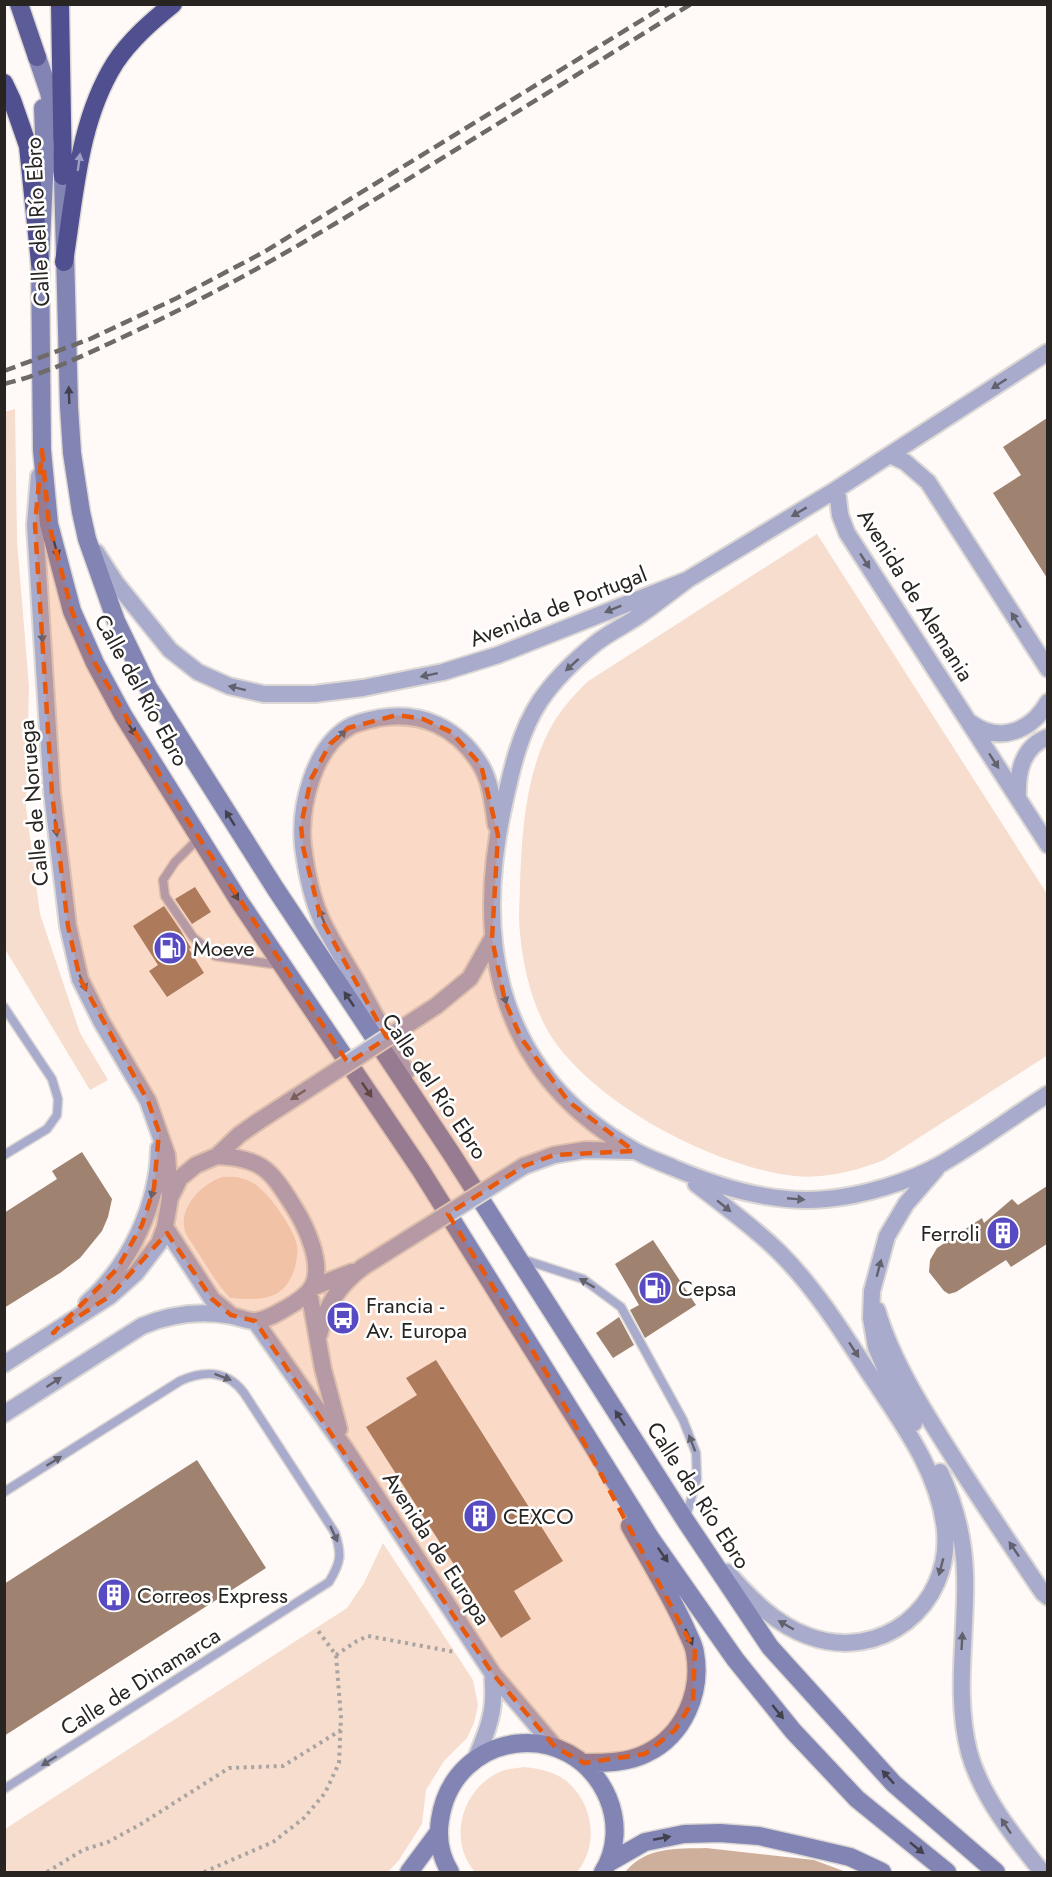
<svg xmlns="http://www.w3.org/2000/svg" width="1052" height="1877" viewBox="0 0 1052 1877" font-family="Jost,sans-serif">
	<rect width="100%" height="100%" fill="#fffaf7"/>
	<path fill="#f6ddcd" d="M15 409 17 541 29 687 26 807 40 914 80 1033 108 1080 90 1090 5 949 4 412Z
		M817 534 1047 894 1048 1055 884 1160C856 1171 825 1179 795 1176 714 1167 592 1103 549 1033 532 1004 523 967 520 933 518 917 520 900 520 883 522 829 526 768 555 720 564 706 575 694 587 682Z
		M222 1177C233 1176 243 1177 253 1183 267 1190 295 1230 297 1246 299 1263 291 1286 276 1294 262 1301 245 1299 230 1298 216 1283 206 1265 195 1248 192 1243 187 1237 185 1231 178 1207 202 1184 222 1177Z
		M383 1543 473 1680 478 1705 474 1723 467 1738 444 1761 426 1790 422 1824 399 1860 388 1872H5V1829L347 1608 364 1583Z
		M525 1767C539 1769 553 1771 565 1780 593 1802 600 1844 577 1872H475C447 1840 462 1787 502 1771 508 1769 517 1768 525 1767Z"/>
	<path fill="#cdaf9b" d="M706 1848 814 1860 846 1872H625C647 1846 676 1849 706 1848Z"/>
	<path fill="#9f8370" d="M1047 418V578L993 493 1021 475 1003 447Z
		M195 887 211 912 192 924 175 899Z
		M164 906 181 931 191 948 189 949 204 973 167 997 149 971 158 965 133 926Z
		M82 1152 112 1199 108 1217 102 1231 80 1258 60 1273 4 1308V1213L57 1179 52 1171Z
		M1047 1186V1244L1011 1267 1006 1260 956 1292 949 1294 944 1291 929 1272 930 1260 937 1248 982 1218 984 1223 1012 1199 1018 1205Z
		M653 1240 696 1305 645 1338 630 1310 639 1305 615 1264Z
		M619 1317 634 1345 613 1358 596 1333Z
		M436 1360 563 1561 514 1591 531 1619 501 1638 366 1427 417 1395 406 1378Z
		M197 1460 266 1568 4 1736V1584Z"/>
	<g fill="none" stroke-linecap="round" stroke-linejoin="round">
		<g stroke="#dcd8d5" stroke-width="11">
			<path id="service" d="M199 838 175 862 163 880 165 896 193 937 215 956 280 965
				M4 1007 52 1079 58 1099 57 1115 47 1129 4 1155
				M522 1259 583 1279 621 1307 683 1420 696 1453 697 1479 685 1520
				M4 1492 180 1381C205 1370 227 1370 244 1393L335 1533C342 1555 341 1562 329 1582L4 1789"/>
		</g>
		<g stroke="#dcd8d5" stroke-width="20">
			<path id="minor" d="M890 455 905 462 928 482 1048 669
				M39 476 35 525 52 793 68 926 80 979 101 1021 148 1101 167 1155 170 1198
				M837 489 840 515 847 533 1048 845
				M96 552 116 583 170 650 198 672 229 686 264 694H314L363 688 443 672 498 655 687 580 837 489 1048 352
				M687 580C671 592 656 604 640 615 626 625 610 632 596 643 576 659 555 679 540 701 519 733 511 772 503 809 473 949 501 1074 632 1149 645 1157 660 1162 674 1168 721 1188 774 1204 826 1199 862 1196 909 1182 941 1164 978 1143 1012 1117 1048 1094
				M971 723C1000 744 1031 731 1048 702
				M1018 798C1017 774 1021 747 1048 737
				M436 1006 470 978 492 939
				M406 1072C390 1043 374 1014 358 984 346 963 332 942 322 921 312 899 306 870 303 846 299 808 313 748 349 727 357 722 369 720 379 718 421 711 457 727 480 764 491 781 493 805 496 825
				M524 1166 554 1155 585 1150 634 1151
				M696 1184C724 1206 754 1227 780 1253 816 1289 843 1333 871 1376 902 1423 939 1472 945 1530 952 1607 880 1663 808 1636 775 1624 750 1598 727 1572
				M165 1227 212 1299 231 1315
				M311 1288 352 1272
				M309 1291 323 1369 339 1429
				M87 1303C130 1265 158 1205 159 1148
				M877 1310C893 1364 927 1416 957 1463 985 1507 1014 1550 1043 1593L1048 1597
				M255 1321 344 1447 493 1674 555 1747
				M319 1335C326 1305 339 1285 363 1267
				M4 1364 110 1296 136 1273 159 1243 165 1227 170 1198 180 1178 196 1165 217 1156 239 1135 256 1123
				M4 1414 142 1326C171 1314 200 1310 232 1316 239 1317 247 1321 254 1321 265 1321 279 1312 288 1307 295 1303 304 1297 310 1290 327 1268 305 1224 292 1204 270 1169 261 1158 217 1156
				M914 1423 891 1382 876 1347 871 1318 872 1291 887 1236 906 1204 937 1168
				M940 1472C955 1504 964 1538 965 1574 967 1633 954 1693 969 1752 981 1796 1014 1837 1042 1872
				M476 1758C484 1739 493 1718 493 1698 494 1690 492 1682 493 1674"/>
		</g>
		<g stroke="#dcd8d5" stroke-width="21">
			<path id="secondary" d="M37 57 49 92 57 133
				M43 108 45 156 40 263 42 450 49 524 72 611 95 663 123 715 239 901 420 1169 651 1539 735 1659 793 1731 857 1799 947 1872
				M61 161 63 176 69 407 72 453 81 512 87 539 116 621 148 687 275 888 451 1153 685 1520 770 1647 894 1784 996 1872
				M584 1763C605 1763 628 1763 647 1753 684 1735 702 1692 695 1653 694 1644 688 1635 685 1627 669 1592 649 1560 630 1526
				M610 1862 645 1842 684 1834 720 1833 759 1836 803 1846 850 1857 882 1872
				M409 1872 438 1833
				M450 1872C441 1857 437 1838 440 1820 453 1730 572 1714 608 1798 618 1822 617 1850 603 1872"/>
		</g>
		<g stroke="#dcd8d5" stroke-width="21">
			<path id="trunk" d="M19 4 37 57"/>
		</g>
		<g stroke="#dcd8d5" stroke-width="21">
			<path id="motorway" d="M60 4 63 176
				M4 83 12 100 28 146 40 263
				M64 262C75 195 78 122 115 63 130 40 152 21 173 4"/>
		</g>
		<path stroke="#a9a4a2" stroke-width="4" stroke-dasharray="3 4.5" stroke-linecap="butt" d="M336 1655 357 1641 368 1636 455 1652
			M47 1872 83 1850 108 1842 141 1824 229 1768 283 1766 341 1730
			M204 1872 273 1842 304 1818 325 1793 339 1763 341 1718 336 1655 316 1628"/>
		<use href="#service" stroke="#a9abcc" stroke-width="8"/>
		<use href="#minor" stroke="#a9abcc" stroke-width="16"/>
		<use href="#secondary" stroke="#8284b3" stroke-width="18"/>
		<use href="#trunk" stroke="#5c5c98" stroke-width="18"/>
		<use href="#motorway" stroke="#504f90" stroke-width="18"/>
		<path stroke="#6e6a68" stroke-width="4.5" stroke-dasharray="12 6" stroke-linecap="butt" d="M4 371 90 339 177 298 264 252 668 4
			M4 384C45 374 85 355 123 337 199 302 271 262 343 219 459 148 575 76 691 4"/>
		<g stroke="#dcd8d5" stroke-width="20" stroke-linecap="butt">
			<path id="minor-bridge" d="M256 1123 436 1006
				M363 1267 524 1166"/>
		</g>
		<use href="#minor-bridge" stroke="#a9abcc" stroke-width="16"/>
	</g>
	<defs><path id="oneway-solid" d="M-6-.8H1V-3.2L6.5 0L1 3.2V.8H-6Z" transform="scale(1.5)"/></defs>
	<use fill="#9f9ec2" href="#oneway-solid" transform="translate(79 162) rotate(-82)"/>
	<g fill="#62616e">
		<use href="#oneway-solid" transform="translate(999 384) rotate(147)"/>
		<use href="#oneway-solid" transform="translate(799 512) rotate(149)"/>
		<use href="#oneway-solid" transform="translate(865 561) rotate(57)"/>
		<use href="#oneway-solid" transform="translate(613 609) rotate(158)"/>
		<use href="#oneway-solid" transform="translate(1016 620) rotate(-123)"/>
		<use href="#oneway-solid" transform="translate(42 634) rotate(86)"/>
		<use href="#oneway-solid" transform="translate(572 665) rotate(138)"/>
		<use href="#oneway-solid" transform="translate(429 675) rotate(168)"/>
		<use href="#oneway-solid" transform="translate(237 688) rotate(-166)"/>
		<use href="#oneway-solid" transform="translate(340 736) rotate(-44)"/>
		<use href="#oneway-solid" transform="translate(994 761) rotate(57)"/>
		<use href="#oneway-solid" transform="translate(56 828) rotate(83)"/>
		<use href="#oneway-solid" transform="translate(322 917) rotate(-112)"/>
		<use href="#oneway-solid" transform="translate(83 983) rotate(67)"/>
		<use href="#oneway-solid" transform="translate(504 996) rotate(73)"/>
		<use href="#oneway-solid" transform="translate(298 1095) rotate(147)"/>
		<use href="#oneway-solid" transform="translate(153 1190) rotate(104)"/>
		<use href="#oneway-solid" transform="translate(796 1199) rotate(5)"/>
		<use href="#oneway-solid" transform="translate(724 1206) rotate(39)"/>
		<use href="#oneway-solid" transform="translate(879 1268) rotate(-75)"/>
		<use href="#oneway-solid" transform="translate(587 1283) rotate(-149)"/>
		<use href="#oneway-solid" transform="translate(854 1350) rotate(57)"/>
		<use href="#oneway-solid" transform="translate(223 1377) rotate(21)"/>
		<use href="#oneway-solid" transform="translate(54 1382) rotate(-33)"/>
		<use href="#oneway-solid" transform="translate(692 1443) rotate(-111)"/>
		<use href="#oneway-solid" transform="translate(54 1461) rotate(-32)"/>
		<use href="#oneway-solid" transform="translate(334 1534) rotate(65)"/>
		<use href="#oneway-solid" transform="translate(1014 1549) rotate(-124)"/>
		<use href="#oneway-solid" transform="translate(941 1567) rotate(105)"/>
		<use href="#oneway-solid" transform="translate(786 1625) rotate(-150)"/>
		<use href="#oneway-solid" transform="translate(962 1641) rotate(-87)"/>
		<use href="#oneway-solid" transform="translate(49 1761) rotate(148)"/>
		<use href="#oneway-solid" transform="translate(1006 1826) rotate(-123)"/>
	</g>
	<g fill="#42414e">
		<use href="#oneway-solid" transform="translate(69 395) rotate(-92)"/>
		<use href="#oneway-solid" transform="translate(56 549) rotate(75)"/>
		<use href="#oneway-solid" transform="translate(131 728) rotate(59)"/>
		<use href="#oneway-solid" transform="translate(230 818) rotate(-122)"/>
		<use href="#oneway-solid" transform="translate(234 893) rotate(57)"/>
		<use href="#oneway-solid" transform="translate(349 999) rotate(-124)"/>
		<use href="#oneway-solid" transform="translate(367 1090) rotate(56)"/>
		<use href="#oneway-solid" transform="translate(620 1418) rotate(-123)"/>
		<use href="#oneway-solid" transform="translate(663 1555) rotate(55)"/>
		<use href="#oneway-solid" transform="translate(689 1637) rotate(66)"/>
		<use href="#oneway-solid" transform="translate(778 1712) rotate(51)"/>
		<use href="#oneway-solid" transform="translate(888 1777) rotate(-132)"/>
		<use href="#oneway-solid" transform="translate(662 1838) rotate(-11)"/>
		<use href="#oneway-solid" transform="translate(917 1848) rotate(39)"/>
	</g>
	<path fill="#e8590c" fill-opacity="0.2" stroke="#e8590c" stroke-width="4.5" stroke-dasharray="12 8" stroke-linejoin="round" d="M42 450 49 524 72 611 95 663 180 809 348 1063 387 1038 321 919 303 847 301 825 311 779 330 744 348 728 397 715 423 719 451 732 481 765 498 835 492 939 505 1001 521 1038 569 1102 634 1151 554 1155 524 1166 448 1214 552 1382 695 1651 693 1701 675 1730 645 1754 584 1763 555 1747 493 1674 255 1321 231 1315 212 1299 167 1233 110 1296 53 1333 117 1269 142 1225 154 1188 159 1132 148 1101 80 979 68 926 52 793 35 525Z"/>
	<defs>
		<g id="fuel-disc" transform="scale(1.725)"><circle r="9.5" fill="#574ac2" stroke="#fff"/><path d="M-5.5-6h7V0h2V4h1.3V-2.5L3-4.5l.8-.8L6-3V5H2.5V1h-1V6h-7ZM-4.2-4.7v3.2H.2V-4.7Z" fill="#fff"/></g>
		<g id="building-disc" transform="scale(1.725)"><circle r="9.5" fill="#574ac2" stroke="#fff"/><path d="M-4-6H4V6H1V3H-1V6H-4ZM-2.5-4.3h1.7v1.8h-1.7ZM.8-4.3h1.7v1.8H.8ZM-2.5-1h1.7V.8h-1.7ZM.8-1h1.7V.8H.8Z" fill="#fff"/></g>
		<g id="bus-disc" transform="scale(1.725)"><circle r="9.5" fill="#574ac2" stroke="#fff"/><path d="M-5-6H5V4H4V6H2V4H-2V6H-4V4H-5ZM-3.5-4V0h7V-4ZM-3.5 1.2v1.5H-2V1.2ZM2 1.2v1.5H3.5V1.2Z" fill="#fff"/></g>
	</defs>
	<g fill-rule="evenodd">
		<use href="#fuel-disc" x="170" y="948"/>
		<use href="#building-disc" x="1003" y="1233"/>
		<use href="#fuel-disc" x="655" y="1288"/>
		<use href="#bus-disc" x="343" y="1318"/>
		<use href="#building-disc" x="480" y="1516"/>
		<use href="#building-disc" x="114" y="1595"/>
	</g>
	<g text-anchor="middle" stroke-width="5" stroke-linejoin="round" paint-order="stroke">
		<g font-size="22" fill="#272422" stroke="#fff">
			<text transform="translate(37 222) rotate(-93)" y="8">Calle del Río Ebro</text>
			<text transform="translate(916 595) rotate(58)" y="8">Avenida de Alemania</text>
			<text transform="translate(558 606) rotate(-21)" y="8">Avenida de Portugal</text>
			<text transform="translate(142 690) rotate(61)" y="8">Calle del Río Ebro</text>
			<text transform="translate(33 803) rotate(-95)" y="8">Calle de Noruega</text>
			<text transform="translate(435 1086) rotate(56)" y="8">Calle del Río Ebro</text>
			<text transform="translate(699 1495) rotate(57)" y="8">Calle del Río Ebro</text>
			<text transform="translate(437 1548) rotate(57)" y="8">Avenida de Europa</text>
			<text transform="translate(140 1681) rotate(-32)" y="8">Calle de Dinamarca</text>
		</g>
		<g font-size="22" fill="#272422" stroke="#fff" text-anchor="start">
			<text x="193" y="956">Moeve</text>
			<text x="980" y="1241" text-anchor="end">Ferroli</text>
			<text x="678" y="1296">Cepsa</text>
			<text x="366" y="1313">Francia -<tspan x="366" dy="25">Av. Europa</tspan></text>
			<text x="503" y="1524">CEXCO</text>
			<text x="137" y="1603">Correos Express</text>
		</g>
	</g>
	<rect width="1052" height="1877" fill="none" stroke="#272422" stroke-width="12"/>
</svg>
